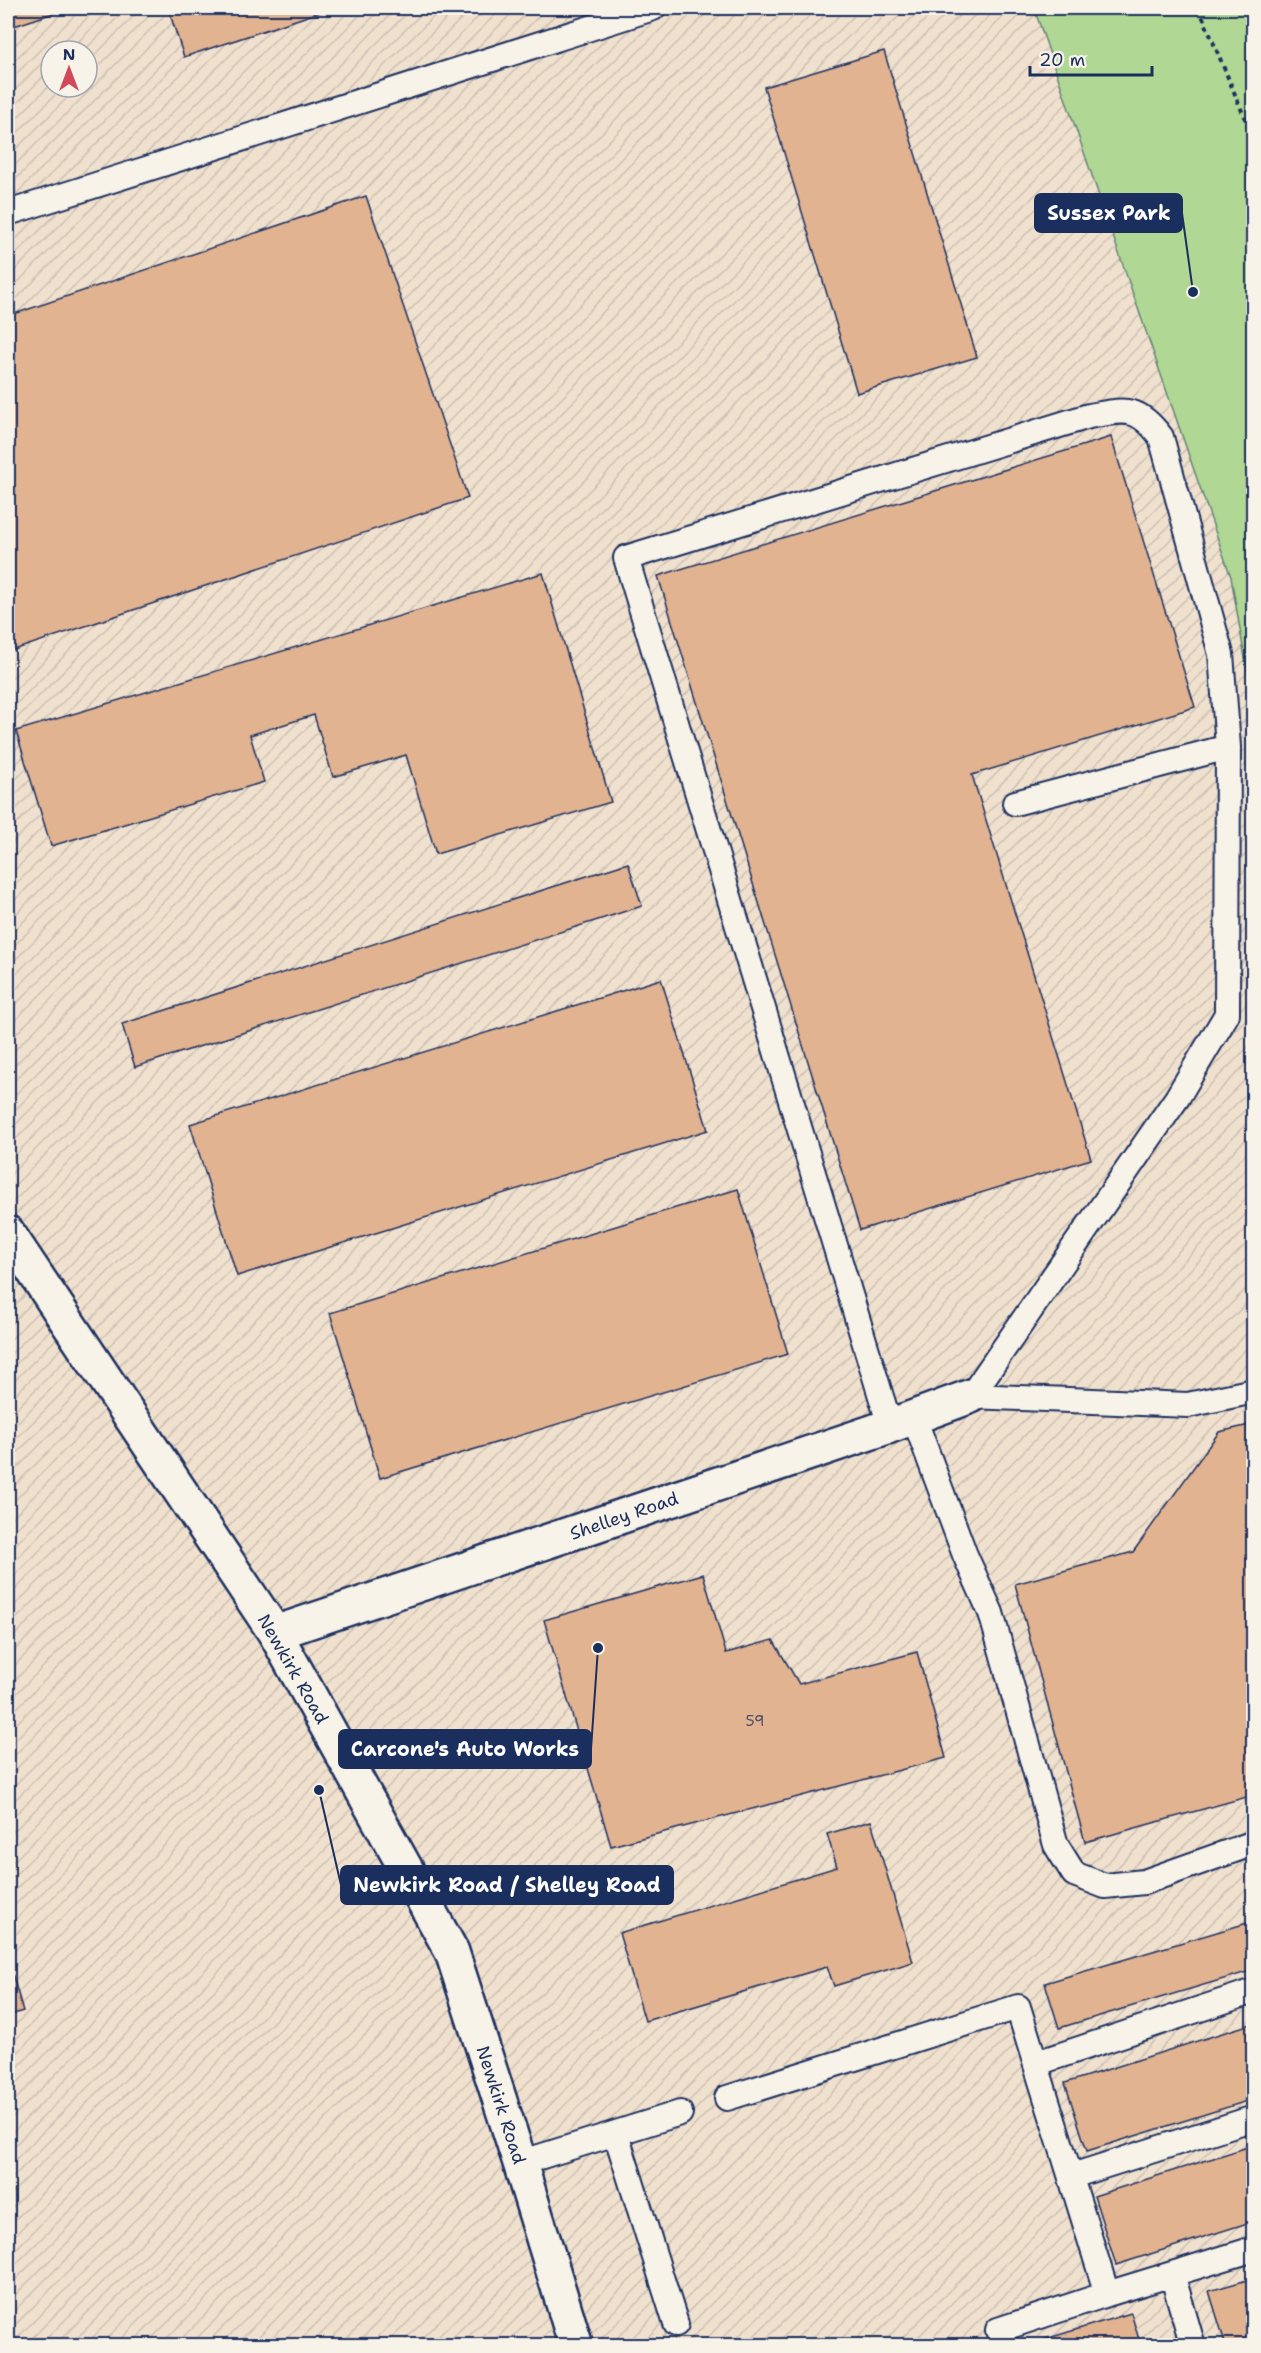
<svg xmlns="http://www.w3.org/2000/svg" width="1261" height="2353" viewBox="0 0 1261 2353" font-family="'Shantell Sans',sans-serif">
	<defs>
		<pattern id="industrial-furrows" width="10" height="10" patternUnits="userSpaceOnUse" patternTransform="scale(1.5)"><rect width="10" height="10" fill="#f0e0ce"/><path d="M-1 1l2-2M0 10L10 0M9 11l2-2" fill="none" stroke="#cdc0b3"/></pattern>
	</defs>
	<rect width="100%" height="100%" fill="#f7f3e8"/>
	<filter id="ink" filterUnits="userSpaceOnUse"><feTurbulence type="fractalNoise" baseFrequency=".0167" numOctaves="2"/><feDisplacementMap in="SourceGraphic" scale="12" xChannelSelector="R" yChannelSelector="G"/><feConvolveMatrix kernelMatrix="1 2 1 2 8 2 1 2 1" color-interpolation-filters="sRGB"/></filter>
	<g filter="url(#ink)">
		<path fill="url(#industrial-furrows)" fill-rule="evenodd" d="M8 8H1034L1231 577 1253 705V2345L8 2346ZM51 51H87V87H51Z"/>
		<path fill="#b0d793" stroke="#668378" stroke-width="1.5" d="M1034 8H1253V705L1231 577Z"/>
		<path fill="#e1b391" stroke="#1b2f5e" stroke-width="1.5" d="M8 8H69L8 28Z
			M168 8H332L184 57Z
			M884 51 977 357 857 393 764 87Z
			M366 196 468 498 8 652V316Z
			M1111 437 1195 707 972 775 1091 1159 860 1230 658 576Z
			M543 573 611 802 436 854 406 755 333 777 314 715 250 735 264 782 51 846 16 731Z
			M628 863 642 906 135 1067 122 1024Z
			M661 979 708 1130 237 1276 190 1124Z
			M738 1189 788 1354 380 1478 330 1313Z
			M1254 1424V1795L1085 1842 1015 1584 1133 1552 1219 1432Z
			M703 1574 726 1653 773 1640 799 1684 917 1652 946 1758 611 1846 544 1620Z
			M871 1821 913 1962 834 1986 827 1967 645 2021 619 1933 837 1867 827 1834Z
			M1254 1921V1970L1059 2028 1045 1983Z
			M8 1959 23 2011 8 2016Z
			M1254 2023V2099L1087 2151 1065 2083Z
			M1254 2145V2221L1116 2265 1094 2196Z
			M1254 2278V2346H1226L1209 2291Z
			M1131 2313 1141 2346H1032V2343Z"/>
		<g fill="none" stroke-linecap="round" stroke-linejoin="round">
			<g stroke="#1b2f5e" stroke-width="28">
				<path id="lane" d="M8 213 653 8
					M1015 803 1228 747
					M971 1396 1188 1405 1254 1391
					M913 1415 965 1555 991 1613 1056 1845 1074 1874 1105 1886 1144 1882 1254 1843
					M890 1426 626 558 1089 416C1125 410 1137 405 1161 437L1221 654 1228 747 1227 1014 1177 1098 971 1396
					M1037 2063 1254 1991
					M727 2098 1018 2007 1107 2294 1254 2249
					M616 2134 676 2324
					M520 2163 680 2113
					M1072 2176 1254 2118
					M1172 2274 1193 2346
					M1003 2346 998 2330 1107 2294"/>
			</g>
			<g stroke="#1b2f5e" stroke-width="38">
				<path id="street" d="M275 1633 890 1426 971 1396"/>
			</g>
			<g stroke="#1b2f5e" stroke-width="38">
				<path id="secondary" d="M8 1233 275 1633 452 1952 520 2163 576 2346"/>
			</g>
			<path stroke="#1b2f5e" stroke-width="4" stroke-dasharray="4.5 4.5" stroke-linecap="butt" d="M1199 8 1254 140"/>
			<use href="#lane" stroke="#f7f3e8" stroke-width="24"/>
			<use href="#street" stroke="#f7f3e8" stroke-width="33"/>
			<use href="#secondary" stroke="#f7f3e8" stroke-width="33"/>
		</g>
	</g>
	<g text-anchor="middle" stroke-width="6" stroke-linejoin="round" paint-order="stroke">
		<g font-size="15" fill="#4c506b">
			<text x="755" y="1726">59</text>
		</g>
		<g font-size="18" fill="#1b2f5e" stroke="#f7f3e8">
			<text transform="translate(624 1516) rotate(-19)" y="6">Shelley Road</text>
			<text transform="translate(293 1669) rotate(60)" y="6">Newkirk Road</text>
			<text transform="translate(501 2105) rotate(72)" y="6">Newkirk Road</text>
		</g>
	</g>
	<path fill="none" stroke="#1b2f5e" stroke-width="2" d="M1193 292L1182 213M598 1648L591 1749M319 1790L341 1885"/>
	<g fill="#1b2f5e" stroke="#f7f3e8" stroke-width="2">
		<circle cx="1193" cy="292" r="6"/>
		<circle cx="598" cy="1648" r="6"/>
		<circle cx="319" cy="1790" r="6"/>
	</g>
	<g fill="#1b2f5e" stroke="#1b2f5e" stroke-width="2">
		<rect x="1035" y="194" width="147" height="38" rx="6"/>
		<rect x="339" y="1730" width="252" height="38" rx="6"/>
		<rect x="341" y="1866" width="332" height="38" rx="6"/>
	</g>
	<g font-size="20" text-anchor="middle" font-weight="bold" fill="#fff">
		<text x="1109" y="220">Sussex Park</text>
		<text x="465" y="1756">Carcone's Auto Works</text>
		<text x="507" y="1892">Newkirk Road / Shelley Road</text>
	</g>
	<rect width="1261" height="2353" fill="none" stroke="#f7f3e8" stroke-width="30"/>
	<rect x="15" y="15" width="1231" height="2323" fill="none" stroke="#1b2f5e" stroke-width="2" filter="url(#ink)"/>
	<g transform="translate(69 69)"><circle r="28" fill="#f7f3e8" stroke="#9fa5b1" stroke-width="1.5"/>
	<path d="M0-4.5L10 22L0 15L-10 22Z" fill="#d1495b"/>
	<text y="-9" font-size="16" font-weight="bold" text-anchor="middle" fill="#1b2f5e">N</text>
	</g>
	<path d="M1030 66v9h122v-9" fill="none" stroke="#1b2f5e" stroke-width="3"/>
	<text x="1039" y="66" font-size="18" fill="#1b2f5e" stroke="#f7f3e8" stroke-width="4.5" paint-order="stroke">20 m</text>
</svg>
